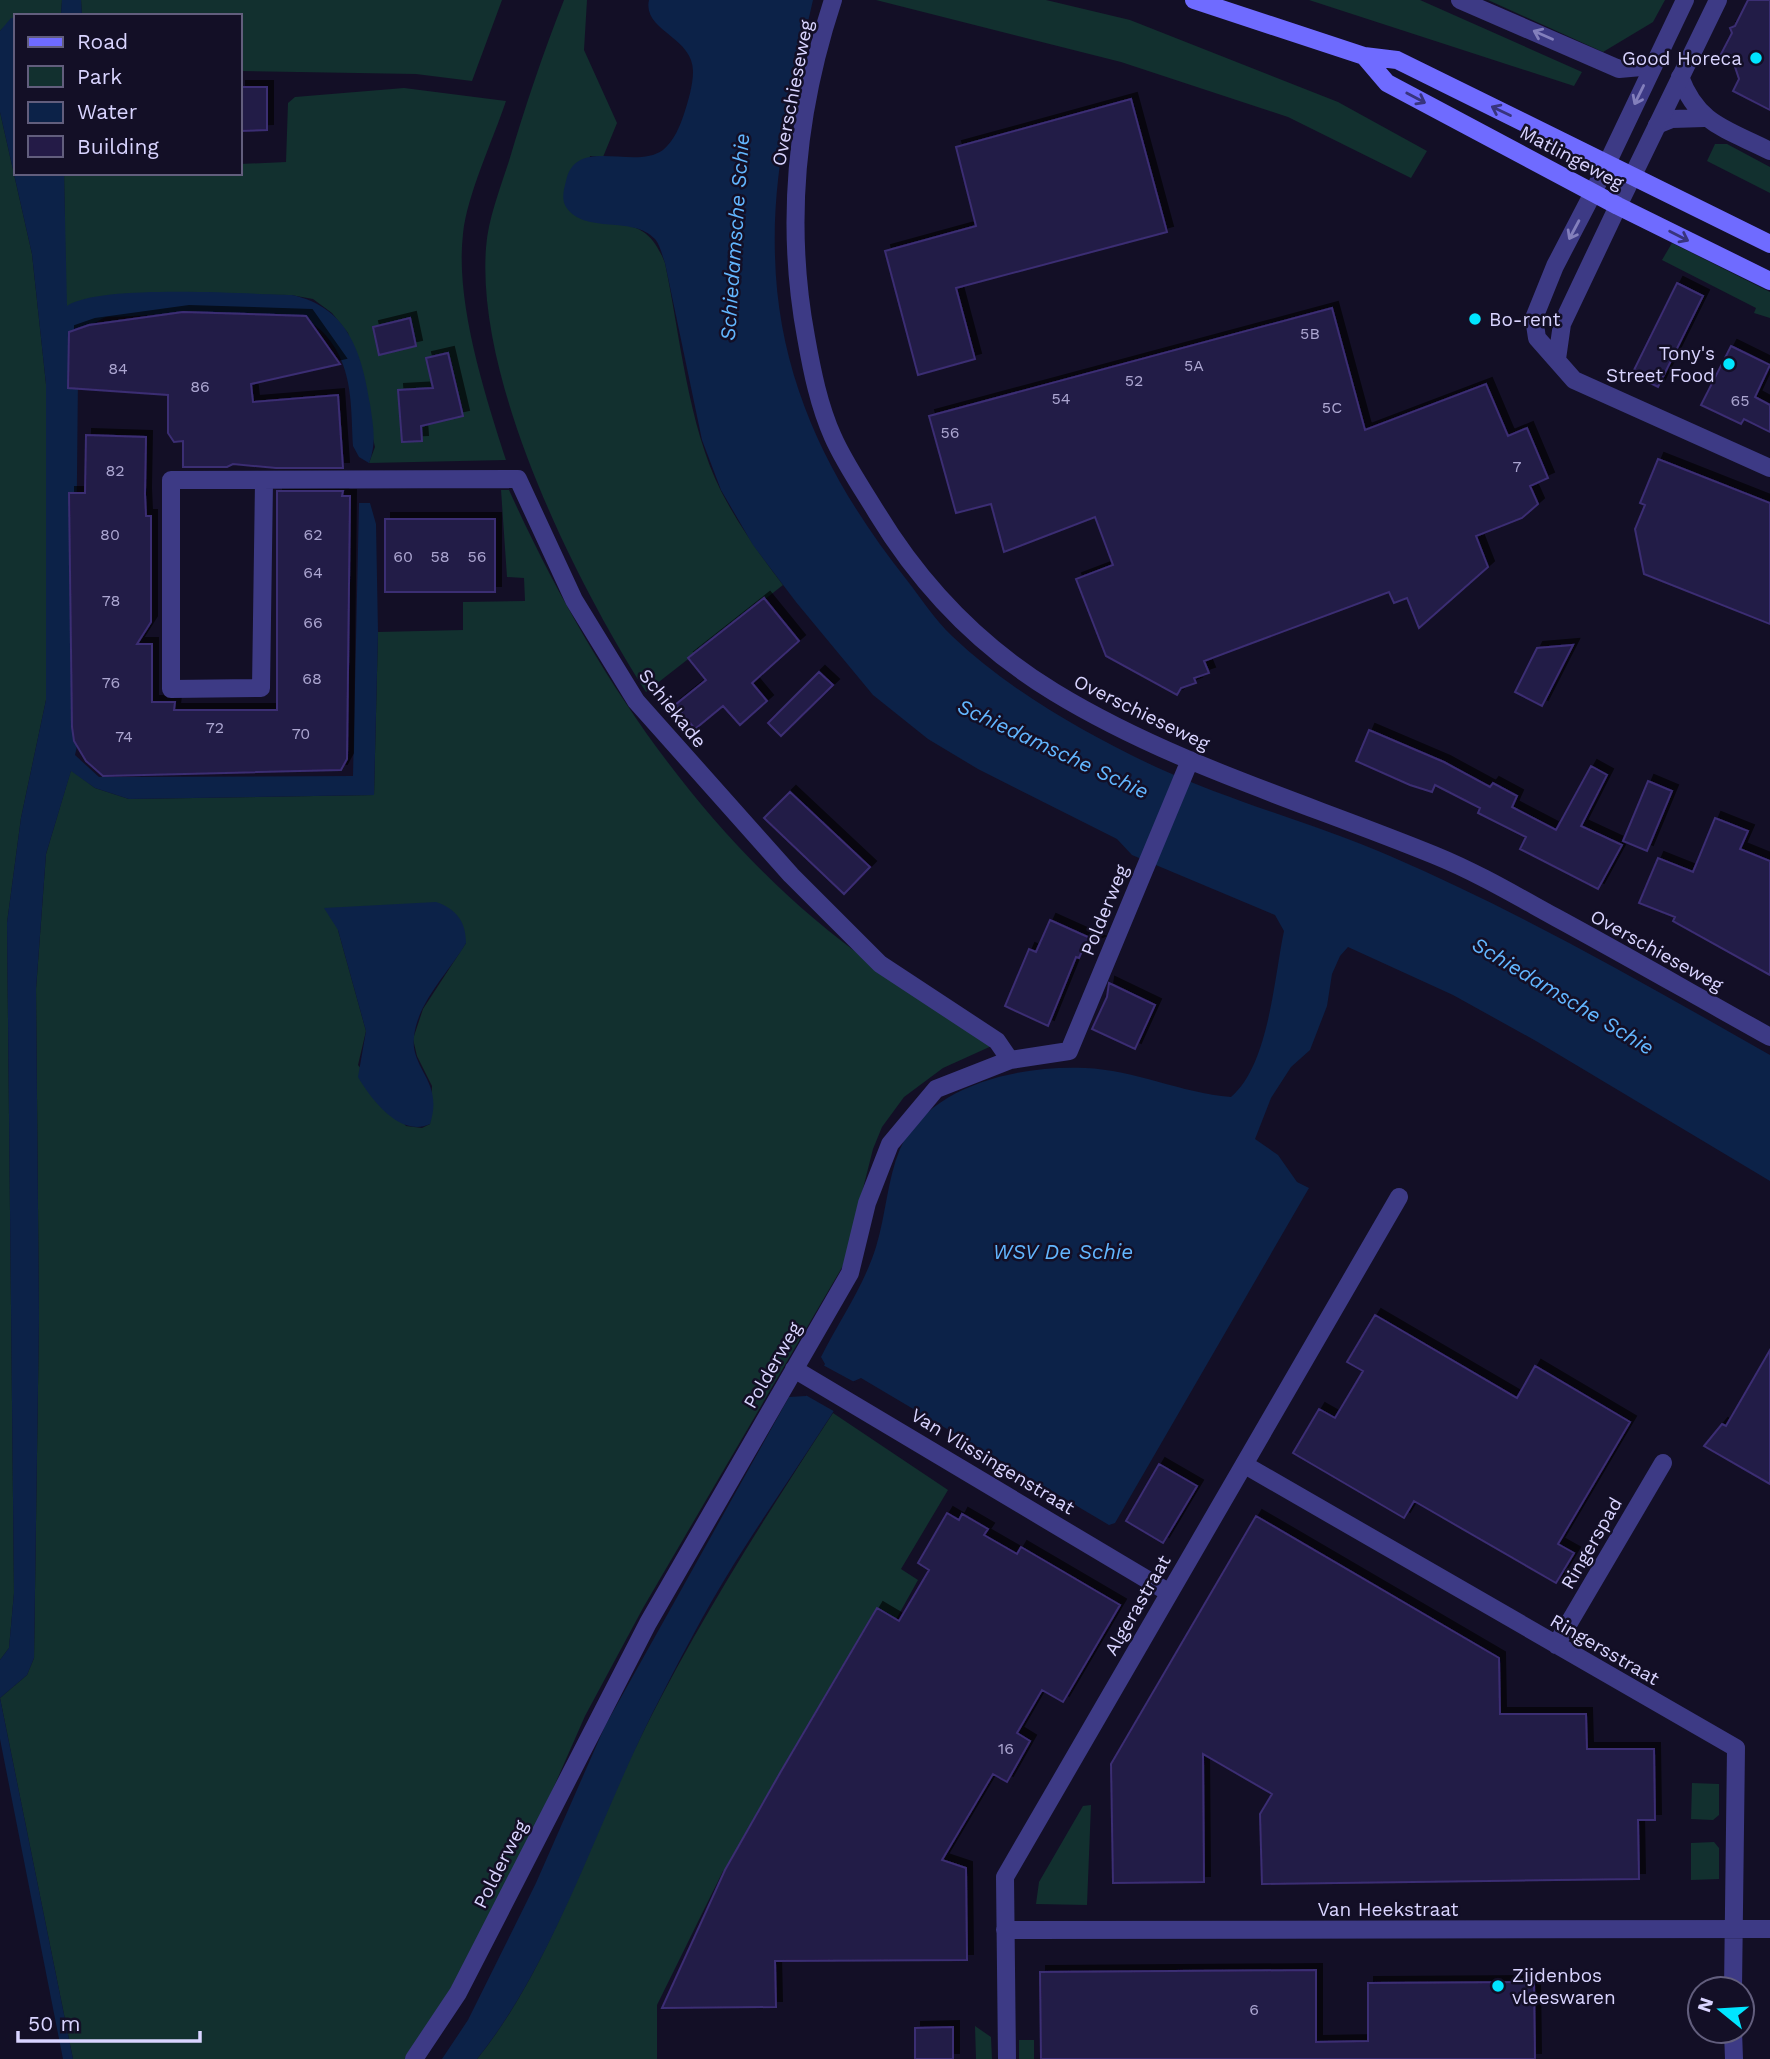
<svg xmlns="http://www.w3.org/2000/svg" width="1770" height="2059" viewBox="0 0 1770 2059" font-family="'Work Sans',sans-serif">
	<defs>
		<filter id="shadow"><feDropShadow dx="6" dy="-6" stdDeviation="0" flood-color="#0009"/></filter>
	</defs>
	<rect width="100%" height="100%" fill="#130f26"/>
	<path fill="#12302f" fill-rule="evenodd" d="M0 0H62L61 15 16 16 0 31Z
		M81 0H502L472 81 416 74 240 71V16H82Z
		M564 0H587L584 50 617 123 603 157 590 156 580 218C624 227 647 217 665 263 680 335 688 425 721 491 738 524 760 555 783 585L646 692C575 581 476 382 486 248 488 219 500 189 509 161 525 107 543 53 564 0Z
		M876 0H1046L1130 20 1338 102 1427 151 1411 178 1288 117 1121 62Z
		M1309 0H1420L1582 72 1574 86Z
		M1488 0H1665L1653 22 1603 52Z
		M404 88 506 101C493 140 467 195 463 234 455 302 485 395 506 460L369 463 375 447 348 333 332 313 313 299 291 295 128 294 66 307 64 173H240V164L286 162 288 103 295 97Z
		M0 112 32 254 46 384V700L21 818 7 923 14 1593 9 1648 0 1660Z
		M1715 144H1727L1770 167V193L1707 161Z
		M1672 243 1770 292V318L1754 313 1756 308 1662 260Z
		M501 490H509C591 671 707 847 871 963 911 992 955 1017 996 1044L943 1068 904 1097 882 1127 873 1149 844 1264 643 1608 585 1716 516 1873 415 2059H73L0 1698 27 1675 34 1658 39 1318 36 989 46 854 71 770 95 788 129 799 374 795 378 632 463 630V602L525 601 524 578 507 577ZM338 930 466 943 423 1009 413 1039 417 1056 432 1086 430 1124 422 1128 406 1126 358 1065 366 1031Z
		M833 1413 948 1490 901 1569 918 1580 770 1846 743 1866 723 1871 657 2005V2059H477C548 1971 583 1857 631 1757 689 1636 760 1525 833 1413Z
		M1692 1783 1719 1784V1815L1713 1820 1691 1819Z
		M1091 1805 1087 1905 1036 1904 1039 1882 1083 1806Z
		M1714 1842 1719 1848V1879L1691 1880V1843Z
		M975 2026 991 2037 992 2059H976Z
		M1019 2040H1034V2059H1019Z"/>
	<path fill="#0c2248" d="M62 0H81L82 16H58L61 15Z
		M649 0H813C794 83 772 169 775 256 778 381 831 484 906 579 921 598 935 620 952 636 1010 691 1084 733 1156 767 1232 802 1313 823 1390 856 1522 913 1645 984 1770 1055V1181L1536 1041 1453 995 1348 947 1340 956 1332 974 1327 1006 1310 1050 1291 1067 1271 1098 1255 1139 1278 1155 1297 1182 1309 1188 1115 1523 1109 1525 861 1378 852 1382C814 1444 772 1503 734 1564 704 1612 678 1663 652 1714 597 1824 554 1963 477 2059H442L468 2020 536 1883 605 1726 789 1397 806 1396 825 1364 821 1357C839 1321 864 1286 876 1247 886 1215 887 1180 900 1149 929 1084 1021 1065 1085 1068 1135 1070 1181 1093 1231 1097 1269 1065 1274 978 1284 931L1275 915 1132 855 1117 839 978 769 928 739 873 695 796 602 753 545 721 490 702 440 665 263C662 255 660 245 655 239 633 215 585 235 566 207 561 199 564 189 566 181 576 135 634 171 663 150 674 141 680 126 684 114 688 102 693 85 693 72 694 37 642 31 649 0Z
		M11 18H16V173H64L67 306C100 284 244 294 292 295 348 307 362 353 370 404 373 425 377 443 369 463L359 457 353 446C351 413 353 377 335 348 329 338 319 326 308 322 267 306 154 316 106 317 78 329 82 349 78 376L75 674 80 733 75 755 99 777 353 776 359 503H370L376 524 378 632 374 795 129 799 95 788 71 771 46 854 36 989 39 1318 34 1658 27 1675 0 1698 73 2059H63L0 1739V1660L9 1648 14 1593 7 923 21 818 46 700V384L32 254 0 112V31Z
		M436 902C456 909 466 921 466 943 449 972 417 1003 414 1037 410 1069 444 1081 430 1124 400 1138 371 1099 358 1077L366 1031 338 930 324 908Z"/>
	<path fill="#130f26" d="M821 1364 858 1384 854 1386 837 1413 802 1393Z"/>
	<path fill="#241b47" stroke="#3b2d73" stroke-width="2" filter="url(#shadow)" d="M1748 0H1770V110L1733 91 1739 79 1733 61 1721 54 1732 33 1730 28 1735 26Z
		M240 87H267V130L240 131Z
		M1131 99 1167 232 956 288 975 359 918 375 885 251 976 226 956 147Z
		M1677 283 1703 296 1658 387 1632 374Z
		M1332 308 1365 430 1486 384 1508 436 1527 428 1548 478 1530 486 1538 504 1522 518 1476 536 1488 567 1419 628 1407 598 1394 603 1389 592 1204 661 1209 673 1194 678 1196 683 1181 688 1177 695 1106 656 1076 579 1113 565 1095 517 1004 552 991 504 956 513 929 416Z
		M183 312 306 316 340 364 251 384 253 402 338 395 343 468H276L233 464 227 467H183V441L174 442 168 433V395L68 388 69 332 89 325Z
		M410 318 416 346 379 355 373 327Z
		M1731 346 1770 365 1755 397 1770 405V432L1744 419 1741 424 1701 405Z
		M448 353 463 416 421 426 422 441 402 442 398 390 433 388 426 358Z
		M86 435 146 437 145 494 146 516H151V622L137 644H152V702H175L174 710H277V491H343L342 496H350L347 759 341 770 103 776 86 761 74 741 72 727 69 493H85Z
		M1658 459 1770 503V624L1644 574 1635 529 1645 505 1640 503Z
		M385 519H495V592H385Z
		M764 598 799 641 752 683 767 701 740 725 723 706 695 729 675 705 706 680 688 658Z
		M1573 645 1542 706 1515 692 1537 648Z
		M819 672 833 685 781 736 768 723Z
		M1369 730 1444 762 1490 787 1493 783 1517 796 1512 807 1556 830 1591 766 1607 775 1581 826 1622 845 1598 889 1520 849 1526 837 1478 813 1480 808 1435 785 1432 792 1410 785 1356 761Z
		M1648 781 1672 791 1647 851 1623 841Z
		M790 792 870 867 844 894 764 818Z
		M1715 818 1748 831 1740 849 1770 861V975L1673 921 1675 917 1639 903 1658 858 1693 872Z
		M1050 920 1099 942 1083 949 1079 958 1076 957 1048 1026 1005 1006 1029 949 1036 952Z
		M1109 983 1155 1005 1135 1049 1092 1029 1107 997Z
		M1375 1315 1517 1398 1535 1366 1630 1422 1558 1544 1574 1553 1556 1583 1414 1501 1404 1518 1293 1453 1319 1409 1335 1418 1363 1371 1347 1362Z
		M1770 1350V1484L1704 1446 1722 1424 1726 1426Z
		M1159 1464 1197 1486 1163 1543 1126 1521Z
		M947 1513 959 1520 962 1514 988 1529 984 1535 1017 1554 1021 1547 1120 1605 1063 1702 1042 1690 1017 1733 1030 1741 1007 1782 993 1774 942 1860 966 1868 967 1960 775 1961 776 2007 662 2008 725 1870 780 1773 877 1608 899 1621 929 1570 918 1563Z
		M1256 1516 1499 1658 1500 1714H1586L1587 1749H1654L1655 1820H1638L1639 1879 1262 1884 1260 1814 1272 1794 1203 1754 1204 1882 1113 1883 1111 1764Z
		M1316 1970V2042L1368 2041V1983L1534 1982 1535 2059H1041L1040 1972Z
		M953 2027V2059H915V2028Z"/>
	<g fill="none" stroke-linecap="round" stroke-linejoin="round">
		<path stroke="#3d3a85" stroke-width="18" d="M833 0C797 109 785 224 806 337 812 371 819 406 833 437 845 464 862 488 877 513 922 587 980 647 1054 692 1172 764 1307 803 1434 855 1476 872 1515 895 1555 917 1627 956 1698 997 1770 1037
			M1460 0 1619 69 1653 66
			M1680 77C1698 125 1727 129 1770 151
			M1657 125 1672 119 1704 118
			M1593 193 1555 266 1534 318 1537 338 1574 380 1770 468
			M1557 359 1562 324 1618 206
			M264 482 261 688 171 689V480L518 479 574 600 636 701 791 875 880 964 997 1041 1010 1060
			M794 1369 1168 1592
			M1245 1465 1736 1748 1733 1989
			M1556 1645 1663 1463
			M1005 1930 1770 1929
			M1733 2031 1734 2059
			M414 2059 458 1993 648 1623 850 1273 867 1203 890 1144 936 1089 1010 1060 1069 1051 1190 760
			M1007 2059 1005 1877 1399 1197"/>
		<path stroke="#3d3a85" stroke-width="18" d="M1593 193 1685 0
			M1618 206 1718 0"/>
		<path stroke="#6f6bff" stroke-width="18" d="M1194 0 1364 56 1397 60 1770 244
			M1364 56 1387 83 1618 206 1770 281"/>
	</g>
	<defs><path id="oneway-shaft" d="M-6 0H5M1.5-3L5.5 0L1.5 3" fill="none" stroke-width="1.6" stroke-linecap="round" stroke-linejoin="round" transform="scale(1.75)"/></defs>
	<g stroke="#837fbc">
		<use href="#oneway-shaft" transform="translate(1543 35) rotate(-156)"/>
		<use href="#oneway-shaft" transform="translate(1639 95) rotate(116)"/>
		<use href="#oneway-shaft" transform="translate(1574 230) rotate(118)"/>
	</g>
	<g stroke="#38347d">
		<use href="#oneway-shaft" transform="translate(1416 98) rotate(28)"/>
		<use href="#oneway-shaft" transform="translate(1501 111) rotate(-154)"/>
		<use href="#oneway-shaft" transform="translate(1679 236) rotate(27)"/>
	</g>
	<g fill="#00e5ff" stroke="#130f26" stroke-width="2.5">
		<circle cx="1756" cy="58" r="7"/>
		<circle cx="1475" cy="319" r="7"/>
		<circle cx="1729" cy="364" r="7"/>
		<circle cx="1498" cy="1986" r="7"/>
	</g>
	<g text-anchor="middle" stroke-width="5" stroke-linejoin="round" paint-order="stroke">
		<g font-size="16" fill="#aca6d1">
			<text x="1310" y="339">5B</text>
			<text x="1194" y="371">5A</text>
			<text x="118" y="374">84</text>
			<text x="1134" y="386">52</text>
			<text x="200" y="392">86</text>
			<text x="1061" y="404">54</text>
			<text x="1740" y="406">65</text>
			<text x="1332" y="413">5C</text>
			<text x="950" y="438">56</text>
			<text x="1517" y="472">7</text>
			<text x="115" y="476">82</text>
			<text x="110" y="540">80</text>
			<text x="313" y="540">62</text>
			<text x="403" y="562">60</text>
			<text x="440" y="562">58</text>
			<text x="477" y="562">56</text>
			<text x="313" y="578">64</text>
			<text x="111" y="606">78</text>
			<text x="313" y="628">66</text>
			<text x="312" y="684">68</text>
			<text x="111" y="688">76</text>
			<text x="215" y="733">72</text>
			<text x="301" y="739">70</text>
			<text x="124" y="742">74</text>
			<text x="1006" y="1754">16</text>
			<text x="1254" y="2015">6</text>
		</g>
		<g font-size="19" fill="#d9d4ff" stroke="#130f26" text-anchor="end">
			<text x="1742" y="65">Good Horeca</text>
			<text x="1489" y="326" text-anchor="start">Bo-rent</text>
			<text x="1715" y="360">Tony's<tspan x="1715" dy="22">Street Food</tspan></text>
			<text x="1512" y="1982" text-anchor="start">Zijdenbos<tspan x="1512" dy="22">vleeswaren</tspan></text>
		</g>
		<g font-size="19" fill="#d9d4ff" stroke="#130f26">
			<text transform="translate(792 93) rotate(-79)" y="7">Overschieseweg</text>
			<text transform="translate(1572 157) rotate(28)" y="7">Matlingeweg</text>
			<text transform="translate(673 708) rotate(51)" y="7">Schiekade</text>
			<text transform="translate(1142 712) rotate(26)" y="7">Overschieseweg</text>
			<text transform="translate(1104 910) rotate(-68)" y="7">Polderweg</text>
			<text transform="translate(1657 950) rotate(29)" y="7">Overschieseweg</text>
			<text transform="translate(772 1365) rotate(-60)" y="7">Polderweg</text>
			<text transform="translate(993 1461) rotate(31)" y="7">Van Vlissingenstraat</text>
			<text transform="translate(1591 1543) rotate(-60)" y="7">Ringerspad</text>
			<text transform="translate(1137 1605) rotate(-60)" y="7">Algerastraat</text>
			<text transform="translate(1605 1649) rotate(30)" y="7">Ringersstraat</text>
			<text transform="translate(500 1864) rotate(-63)" y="7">Polderweg</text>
			<text x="1388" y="1916">Van Heekstraat</text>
		</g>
		<g font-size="21" font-style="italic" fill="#62b6ff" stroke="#130f26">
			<text transform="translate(735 237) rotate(-86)" y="7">Schiedamsche Schie</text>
			<text transform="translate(1053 749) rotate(25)" y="7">Schiedamsche Schie</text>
			<text transform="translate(1563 996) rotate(31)" y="7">Schiedamsche Schie</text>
			<text x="1063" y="1259">WSV De Schie</text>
		</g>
	</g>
	<rect x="14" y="14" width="228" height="161" fill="#130f26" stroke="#625e7d" stroke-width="2"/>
	<rect x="28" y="37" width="35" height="10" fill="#6f6bff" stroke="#625e7d" stroke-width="2"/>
	<text x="77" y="49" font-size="21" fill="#d9d4ff">Road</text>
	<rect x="28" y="66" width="35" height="21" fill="#12302f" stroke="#625e7d" stroke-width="2"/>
	<text x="77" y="84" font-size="21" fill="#d9d4ff">Park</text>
	<rect x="28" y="102" width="35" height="21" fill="#0c2248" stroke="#625e7d" stroke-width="2"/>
	<text x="77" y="119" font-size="21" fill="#d9d4ff">Water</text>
	<rect x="28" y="136" width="35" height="21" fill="#241b47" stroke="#625e7d" stroke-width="2"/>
	<text x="77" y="154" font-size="21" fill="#d9d4ff">Building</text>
	<g transform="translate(1721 2010) rotate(288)"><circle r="33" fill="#130f26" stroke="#625e7d" stroke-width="2"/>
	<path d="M0-5L12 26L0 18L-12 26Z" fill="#00e5ff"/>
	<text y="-10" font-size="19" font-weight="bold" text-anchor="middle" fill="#d9d4ff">N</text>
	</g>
	<path d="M18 2031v10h182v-10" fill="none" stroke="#d9d4ff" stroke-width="3.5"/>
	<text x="28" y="2031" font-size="21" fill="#d9d4ff" stroke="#130f26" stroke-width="5" paint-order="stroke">50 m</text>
</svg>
